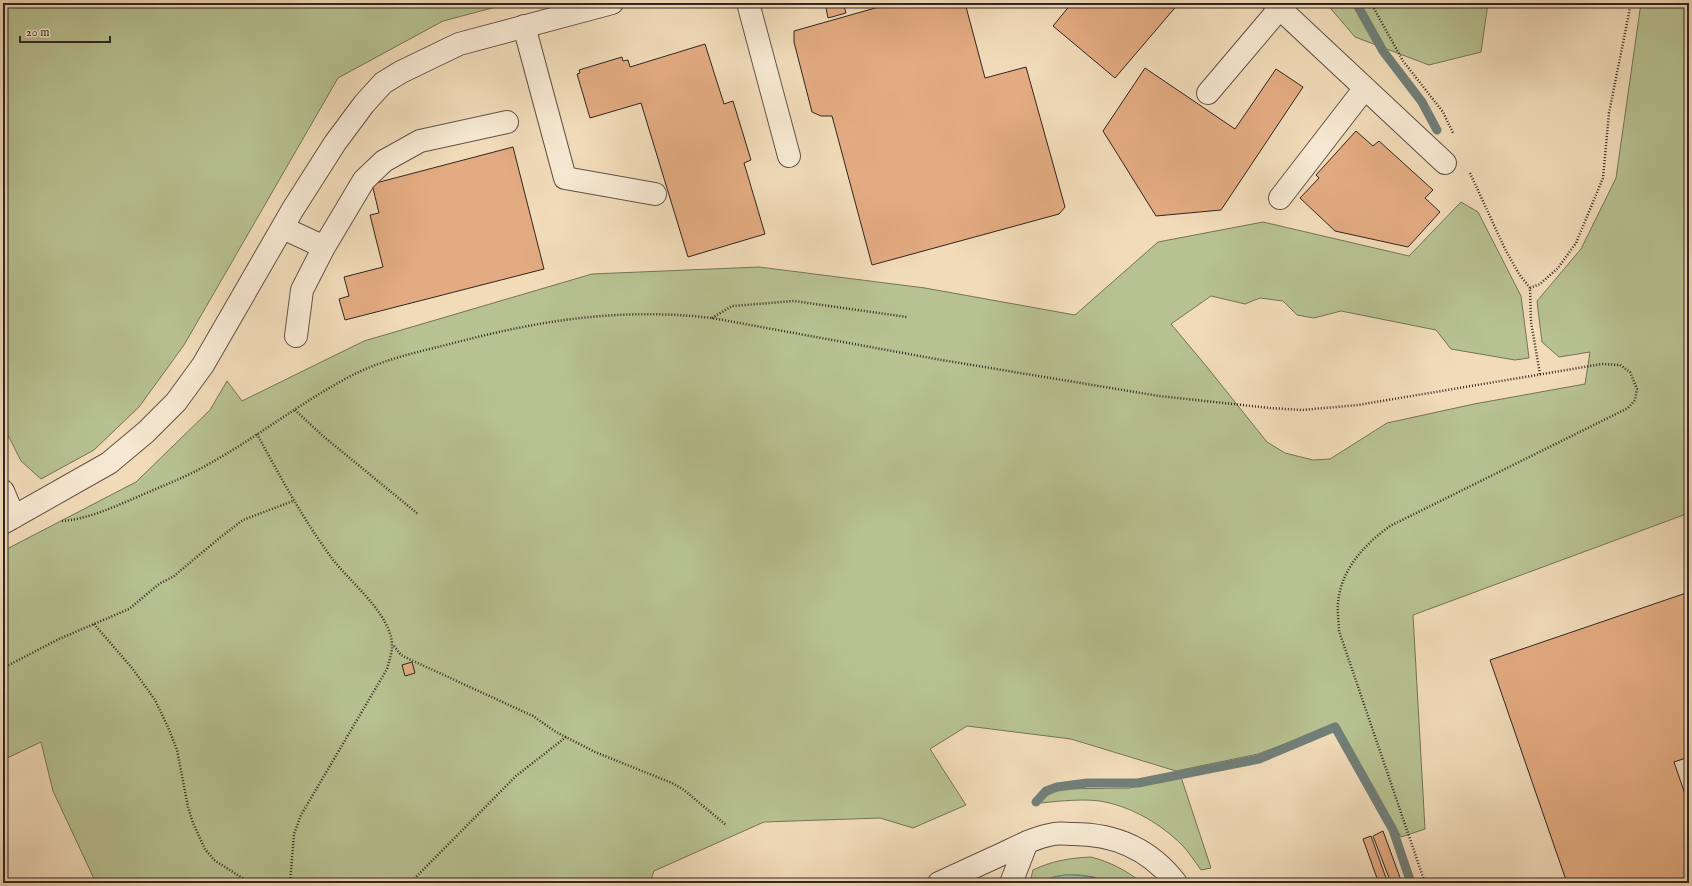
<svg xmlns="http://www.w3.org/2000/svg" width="1692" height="886" viewBox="0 0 1692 886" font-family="'IM FELL English',serif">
	<rect width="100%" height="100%" fill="#f1dbb9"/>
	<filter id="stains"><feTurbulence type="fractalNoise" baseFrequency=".005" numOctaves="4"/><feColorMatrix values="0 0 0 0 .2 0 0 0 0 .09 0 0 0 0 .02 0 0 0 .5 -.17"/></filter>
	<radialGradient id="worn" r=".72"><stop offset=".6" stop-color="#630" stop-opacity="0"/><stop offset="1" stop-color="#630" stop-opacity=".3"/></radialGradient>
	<path fill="#b7c191" stroke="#757358" d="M3 3H511L443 21 338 78 184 345 139 407 94 450 41 479 21 461 3 425Z
		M1326 3H1488L1481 52 1429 65 1355 37Z
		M1641 3H1689V513L1413 615 1425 829 1401 837 1338 724 1258 754 1176 771 1071 739 967 726 930 749 966 805 913 828 880 818 764 822 654 871 650 883H96L53 791 41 742 3 760V551L136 482 210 410 227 381 242 401 364 341 592 274 759 267 925 288 1075 315 1158 242 1263 222 1409 256 1461 202 1478 212 1521 296 1529 358 1515 360 1451 349 1436 330 1341 311 1314 318 1297 315 1283 301 1260 298 1245 304 1211 296 1171 324 1207 367 1267 442 1285 453 1313 460 1330 459 1387 423 1474 404 1585 384 1590 352 1559 357 1542 342 1537 301 1581 249 1616 178Z
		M1181 777 1211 868 1201 870C1195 862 1189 852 1182 845 1162 825 1134 808 1105 802 1089 798 1058 801 1041 803V799L1059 789 1129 788Z
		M1091 857C1110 862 1126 870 1142 883H1108L1094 877 1079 875H1065L1054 877 1040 883H1032L1031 878 1033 870C1052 861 1069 858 1091 857Z"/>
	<path fill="#9bbbb3" stroke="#717f78" d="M1065 875C1080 875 1094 876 1108 883H1040L1054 877Z"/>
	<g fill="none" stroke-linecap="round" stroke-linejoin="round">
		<path stroke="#67706a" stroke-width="1" d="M1050 883C1065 877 1083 877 1098 883"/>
		<path stroke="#717f78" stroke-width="9" d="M1356 3 1383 51 1422 102 1437 130
			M1036 802 1046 791 1057 787 1087 783H1138L1259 759 1335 727 1393 830 1411 883"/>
	</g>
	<path fill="#e3ab82" stroke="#332520" d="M825 3H843L846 13 828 18Z
		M893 3H965L985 78 1026 67 1065 207 1059 214 872 265 832 116H821L812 112 794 42V31Z
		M1070 3H1179L1115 78 1053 26 1071 4Z
		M705 44 724 104 733 101 751 160 744 163 765 234 688 257 641 103 590 118 577 74 580 73 579 70 622 57 623 61 628 60 630 67Z
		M1145 68 1235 129 1276 69 1303 87 1221 210 1156 216 1103 131Z
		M1356 131 1373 146 1379 141 1433 190 1425 198 1440 212 1408 247 1335 231 1300 198 1319 178 1316 175Z
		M513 147 544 269 345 320 339 299 349 296 344 277 383 267 370 215 379 213 372 184Z
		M1689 592V757L1674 762 1687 800 1689 799V883H1567L1490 660Z
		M412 662 415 673 405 676 402 665Z
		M1383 831 1402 883H1391L1373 836Z
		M1371 836 1386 878 1378 881 1363 839Z"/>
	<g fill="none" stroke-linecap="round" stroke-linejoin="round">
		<g stroke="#625246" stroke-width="24">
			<path id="minor" d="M748 3 789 156
				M1274 3 1445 163
				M524 26 565 178 655 194
				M1208 93 1280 8
				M1280 198 1365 88
				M283 228 324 247
				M296 336 302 290 324 247 364 180 384 161 420 141 507 122
				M3 491 14 517
				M3 523 109 463 146 432 176 402 203 365 293 209 335 143 364 104 383 83 401 72 459 44 612 3
				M939 883C959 874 980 864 1000 855 1017 847 1035 837 1054 834 1060 833 1067 834 1073 834 1115 834 1150 849 1176 883
				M1011 883 1027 842"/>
		</g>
		<path stroke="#332520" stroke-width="2.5" stroke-dasharray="1 2" stroke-linecap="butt" d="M1371 3 1403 61 1443 112 1453 133
			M1470 173 1505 249 1519 274 1530 288 1531 322 1540 374
			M1530 288 1540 284 1558 268 1576 243 1603 178 1609 113 1631 3
			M712 318 732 306 794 301 907 317
			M295 410 323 436 418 514
			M257 434C281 478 304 521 334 561 351 582 380 606 389 631 395 646 391 654 387 669L301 815 294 834 290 883
			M62 521C88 519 111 508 135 498 155 489 176 481 196 471 248 444 295 406 347 378 378 361 413 353 446 345 536 321 618 307 712 318L936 359 1159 396 1270 408 1302 410 1358 405 1602 364 1620 365 1630 372 1637 389 1635 400 1628 408 1390 526C1364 545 1341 569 1338 603 1337 612 1339 622 1339 631L1425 883
			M94 624 132 668 155 700 168 727 177 750 188 807 193 823 205 849 214 860 250 883
			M394 646 401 655 409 659 533 716 556 732 595 752 672 783 684 790 726 825
			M3 668 59 639 129 609 159 584 174 576 222 536 243 520 293 501
			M410 883 516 776 566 737"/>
		<use href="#minor" stroke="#f6e8d2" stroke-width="22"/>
	</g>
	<rect width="1692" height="886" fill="none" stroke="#f1dbb9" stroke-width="16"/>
	<rect x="4" y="4" width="1684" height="878" fill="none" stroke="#332520" stroke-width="2"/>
	<rect x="8" y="8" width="1676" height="870" fill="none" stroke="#332520"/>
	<path d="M20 36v6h90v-6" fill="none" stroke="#332520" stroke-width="2"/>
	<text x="26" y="36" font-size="12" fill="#332520" stroke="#f6e8d2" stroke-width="3" paint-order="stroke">20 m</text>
	<rect width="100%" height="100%" filter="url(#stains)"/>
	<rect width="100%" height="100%" fill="url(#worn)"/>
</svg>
